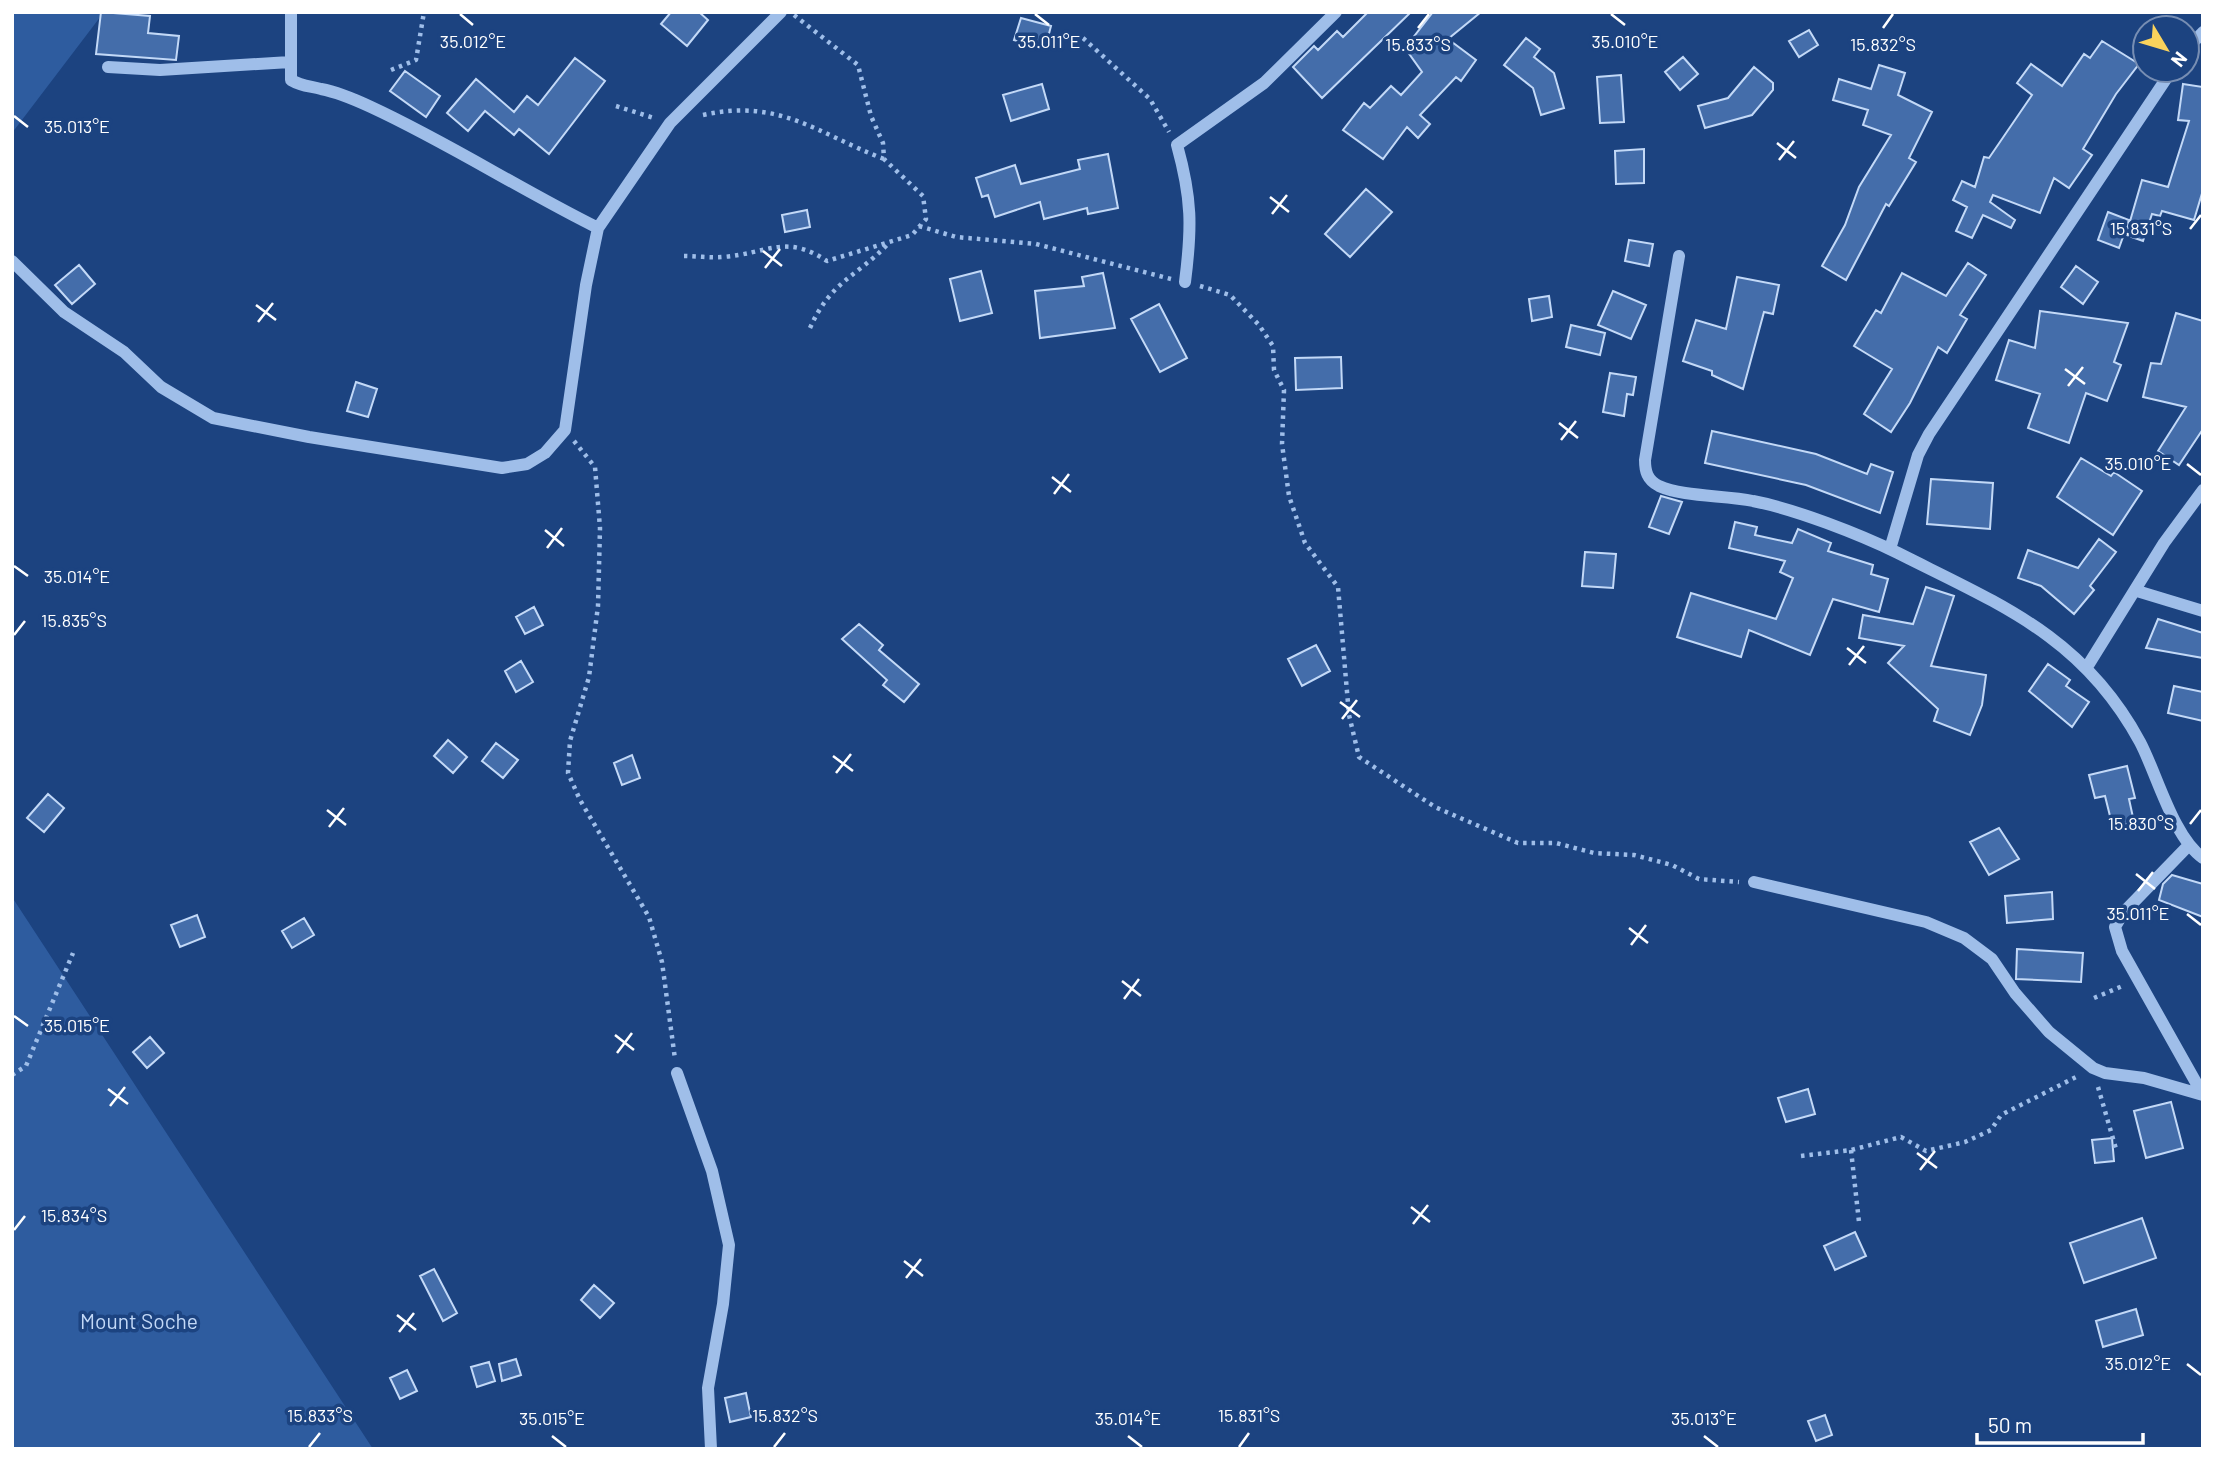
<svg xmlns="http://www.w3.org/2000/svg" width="2215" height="1461" viewBox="0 0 2215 1461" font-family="Barlow,sans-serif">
	<rect width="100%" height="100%" fill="#1c4380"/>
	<path fill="#2e5c9f" d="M12 12H104L12 133Z
		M12 897 373 1449H12Z"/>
	<path fill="#446daa" stroke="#c3d9f7" stroke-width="2" d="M101 12 150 16 148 33 179 36 176 60 96 54Z
		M671 12H699L708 20 687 46 661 24Z
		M1368 12H1411L1322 98 1293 67 1314 46 1318 50 1337 31 1343 37Z
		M1433 12H1481L1448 39 1476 60 1461 81 1456 77 1420 115 1430 124 1418 138 1407 127 1383 159 1343 130 1364 103 1370 108 1391 86 1401 95 1422 72 1405 48Z
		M1021 18 1051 26 1045 49 1014 40Z
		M1809 30 1818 45 1799 57 1789 41Z
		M1526 38 1540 49 1534 57 1554 73 1564 108 1541 115 1533 88 1504 65Z
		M2102 41 2139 64 2116 94 2083 149 2092 155 2069 188 2054 178 2040 213 1993 195 1990 202 2015 220 2011 228 1983 215 1972 238 1956 231 1967 207 1953 200 1962 181 1975 187 1984 157 1989 158 2032 95 2017 83 2031 64 2062 86 2084 54 2090 58Z
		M1683 57 1698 74 1680 90 1665 72Z
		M575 58 605 81 549 154 519 129 514 135 485 111 468 131 447 113 476 79 514 112 527 96 538 105Z
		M1879 65 1905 73 1898 95 1932 112 1909 158 1916 162 1889 206 1886 204 1846 280 1822 266 1845 225 1859 187 1891 135 1863 125 1868 110 1833 100 1839 79 1871 89Z
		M1754 67 1773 83V90L1752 115 1705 128 1698 106 1728 98Z
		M405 71 440 96 426 117 390 91Z
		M1621 75 1624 122 1600 123 1597 77Z
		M1042 84 1049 109 1011 121 1003 95Z
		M2183 84 2203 87V190L2194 220 2162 211 2160 216 2152 214 2143 241 2126 235 2142 180 2168 187 2189 121 2178 120Z
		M1644 149V183L1616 184 1615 151Z
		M1108 154 1118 208 1088 214 1087 208 1044 219 1040 202 995 217 988 195 982 197 976 178 1015 165 1021 184 1080 169 1078 160Z
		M1366 189 1392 212 1350 257 1325 234Z
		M807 210 810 227 785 232 782 215Z
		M2108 212 2129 220 2119 248 2098 240Z
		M1629 240 1653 244 1649 266 1625 261Z
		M1968 263 1986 275 1960 315 1967 319 1947 353 1938 347 1910 403 1891 432 1864 414 1892 369 1854 346 1876 310 1881 313 1902 273 1946 296Z
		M79 265 95 284 72 304 55 285Z
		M2076 266 2098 282 2083 304 2061 287Z
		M981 271 992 313 960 321 950 279Z
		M1103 273 1115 328 1040 338 1035 291 1084 286 1082 277Z
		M1737 277 1779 285 1773 314 1764 312 1743 389 1712 375V371L1683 361 1696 320 1726 329Z
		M1613 291 1646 305 1631 339 1598 325Z
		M1549 296 1552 317 1532 321 1529 299Z
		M1159 304 1187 358 1160 372 1131 319Z
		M2040 311 2128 323 2114 362 2121 365 2107 401 2086 393 2069 443 2028 428 2040 394 1996 380 2009 340 2035 348Z
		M2176 313 2203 321V429L2179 465 2158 451 2186 407 2143 397 2151 363 2161 364Z
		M1571 325 1605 333 1600 355 1566 347Z
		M1341 357 1342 388 1296 390 1295 358Z
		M1610 373 1636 377 1633 395 1627 394 1624 416 1603 412Z
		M356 382 377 389 368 417 347 411Z
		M1712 431 1816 454 1867 474 1871 464 1893 472 1880 513 1806 485 1705 463Z
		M2081 458 2111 476 2114 472 2142 491 2113 535 2057 497Z
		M1931 479 1993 483 1990 529 1927 524Z
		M1661 496 1682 502 1669 534 1649 527Z
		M1735 522 1757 527 1755 535 1792 543 1798 529 1831 543 1828 551 1873 565 1871 574 1888 579 1879 612 1833 599 1810 655 1749 630 1741 657 1677 637 1691 593 1776 619 1793 578 1780 572 1785 561 1729 548Z
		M2099 539 2116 552 2090 586 2094 590 2074 614 2041 586 2018 578 2028 550 2078 568Z
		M1585 552 1616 554 1613 588 1582 586Z
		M1926 587 1954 596 1931 666 1986 675 1982 705 1970 735 1934 721 1938 709 1888 663 1904 646 1859 638 1863 615 1913 624Z
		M534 607 543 625 525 634 516 617Z
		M2158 619 2203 633V658L2146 648Z
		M859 624 883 645 879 650 919 684 904 702 883 685 887 680 842 639Z
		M1316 645 1330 671 1302 686 1288 659Z
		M521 661 533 682 516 692 505 671Z
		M2048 664 2070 680 2066 686 2089 702 2072 727 2029 691Z
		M2174 686 2203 692V721L2168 713Z
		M448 740 467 757 453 773 434 756Z
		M496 743 518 760 503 778 482 761Z
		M632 755 640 778 622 785 614 763Z
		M2127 766 2135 798 2129 799 2134 822 2113 828 2105 796 2095 798 2089 775Z
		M48 794 64 808 44 832 27 818Z
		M1999 828 2019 859 1989 875 1970 842Z
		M2172 875 2203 884V917L2159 900 2163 884Z
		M2052 892 2053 919 2007 923 2005 896Z
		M197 915 205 937 180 947 171 925Z
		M304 918 314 935 292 948 282 931Z
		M2017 949 2083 953 2081 982 2016 979Z
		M150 1037 164 1053 147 1068 133 1052Z
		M1808 1089 1815 1114 1786 1122 1778 1098Z
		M2171 1102 2183 1148 2146 1158 2134 1111Z
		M2112 1138 2114 1161 2095 1163 2092 1140Z
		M2142 1218 2156 1258 2084 1283 2070 1243Z
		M1855 1232 1866 1256 1835 1270 1824 1246Z
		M434 1269 457 1313 443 1321 420 1276Z
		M594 1285 614 1303 600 1318 581 1300Z
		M2136 1309 2143 1335 2103 1347 2096 1321Z
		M516 1359 521 1375 502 1381 499 1364Z
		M489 1362 495 1381 477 1387 471 1367Z
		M407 1370 417 1391 400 1399 390 1378Z
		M746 1393 751 1417 730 1422 725 1398Z
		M1825 1415 1832 1435 1816 1441 1808 1421Z"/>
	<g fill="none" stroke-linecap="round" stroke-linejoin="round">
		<path stroke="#9fbee9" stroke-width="4.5" stroke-dasharray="3.5 5" stroke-linecap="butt" d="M1083 38 1150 99 1169 132
			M391 70 416 60 424 12
			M616 106 654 118
			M703 115C780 98 816 133 884 159
			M919 226 956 237 1036 244 1171 279
			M684 256C696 256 710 258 722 257 767 254 785 233 827 261L912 235 926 219 923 196 884 159 883 143 871 116 858 65 794 15
			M1200 286 1230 295 1259 325 1273 346 1274 370 1284 390 1282 444 1289 496 1305 543 1338 587 1349 715 1359 757 1435 807 1518 843H1556L1594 853 1634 855 1672 865 1699 879 1739 882
			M810 328C831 281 855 278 888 244
			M574 441 595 467 600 528 598 606 589 677 570 741 568 773 580 800 649 917 662 962 675 1059
			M2094 998 2125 985
			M12 1075 26 1066 73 953
			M2098 1087 2116 1149
			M1851 1150 1859 1222
			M1801 1156 1851 1150 1901 1137 1926 1151 1965 1142 1991 1130 2001 1115 2078 1076"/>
		<path stroke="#9fbee9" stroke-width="12" d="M291 12V80C301 86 309 86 321 89 337 92 356 100 371 107 449 143 521 190 598 228
			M2187 49 2203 32
			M108 67 160 70 290 62
			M1679 256 1645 460C1645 471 1647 480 1659 486 1683 497 1725 495 1753 501 1795 509 1859 534 1898 553 1999 604 2083 636 2140 742 2157 774 2173 837 2203 858
			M12 261 64 312 124 352 161 387 213 418 309 437 502 468 527 464 545 453 565 430 586 285 598 228 670 123 781 12
			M1185 282C1192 227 1192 199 1177 145L1264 83 1336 12
			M1890 549 1918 455 1929 434 2172 70
			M2137 591 2203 611
			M2087 667 2164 543 2203 490
			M2189 845 2123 913 2115 927 2122 951 2203 1095
			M1754 882 1926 922 1964 938 1992 959 2015 993 2049 1032 2093 1068 2105 1073 2144 1078 2203 1095
			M677 1073 712 1171 729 1245 723 1304 708 1388 711 1449"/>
	</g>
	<path fill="none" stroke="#fff" stroke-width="2.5" d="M460 14 473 25M1035 14 1049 25M1611 14 1625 25M1418 28 1429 14M1883 28 1893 14M14 116 28 127M1777 143 1796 158M1779 160 1794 141M1270 197 1289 212M1272 214 1287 195M2190 229 2201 215M763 251 782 266M765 268 780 249M256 305 276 320M258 322 273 303M2065 369 2085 384M2068 386 2083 367M1559 423 1578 438M1561 440 1576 421M2187 464 2201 475M1052 477 1071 492M1054 494 1069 474M545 530 564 546M547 548 562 528M14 566 28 576M14 635 25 621M1847 648 1866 663M1849 665 1864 646M1340 702 1360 717M1342 719 1357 700M833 756 853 771M836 773 851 754M327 810 346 825M2190 824 2201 810M329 827 344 808M2136 874 2155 889M2138 891 2153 872M2187 914 2201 925M1629 928 1648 943M1631 945 1646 925M1122 981 1141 996M1124 999 1139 979M14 1016 28 1026M615 1035 634 1050M617 1053 632 1033M108 1089 128 1104M110 1106 125 1087M1917 1153 1937 1168M1920 1170 1935 1151M1411 1207 1430 1222M1413 1224 1428 1205M14 1230 25 1216M904 1261 923 1276M906 1278 921 1259M397 1315 416 1330M399 1332 414 1313M2187 1364 2201 1375M552 1436 566 1447M1128 1436 1142 1447M1704 1436 1718 1447M309 1447 320 1433M774 1447 785 1433M1239 1447 1249 1433"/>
	<g text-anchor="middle" stroke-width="7" stroke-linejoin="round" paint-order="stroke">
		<g font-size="21" fill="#c3d9f7" stroke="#1c4380">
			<text x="139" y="1329">Mount Soche</text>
		</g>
	</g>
	<g font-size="18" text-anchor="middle" fill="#fff" stroke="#1c4380" stroke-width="7" stroke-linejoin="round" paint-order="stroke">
		<text x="473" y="48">35.012°E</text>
		<text x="1049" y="48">35.011°E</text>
		<text x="1625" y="48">35.010°E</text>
		<text x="1418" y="51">15.833°S</text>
		<text x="1883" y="51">15.832°S</text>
		<text x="77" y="133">35.013°E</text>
		<text x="2141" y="235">15.831°S</text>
		<text x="2138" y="470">35.010°E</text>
		<text x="77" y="583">35.014°E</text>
		<text x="74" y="627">15.835°S</text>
		<text x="2141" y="830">15.830°S</text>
		<text x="2138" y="920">35.011°E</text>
		<text x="77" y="1032">35.015°E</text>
		<text x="74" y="1222">15.834°S</text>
		<text x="2138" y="1370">35.012°E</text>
		<text x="320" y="1422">15.833°S</text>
		<text x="785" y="1422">15.832°S</text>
		<text x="1249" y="1422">15.831°S</text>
		<text x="552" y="1425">35.015°E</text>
		<text x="1128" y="1425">35.014°E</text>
		<text x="1704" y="1425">35.013°E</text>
	</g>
	<rect width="2215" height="1461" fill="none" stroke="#ffffff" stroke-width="28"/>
	<g transform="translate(2166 49) rotate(128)"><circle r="33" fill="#1c4380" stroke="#778eb3" stroke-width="2"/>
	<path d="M0-5L12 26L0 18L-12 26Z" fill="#fad35c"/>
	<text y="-10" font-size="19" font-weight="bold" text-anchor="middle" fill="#ffffff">N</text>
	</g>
	<path d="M1977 1433v10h166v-10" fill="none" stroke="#ffffff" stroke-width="3.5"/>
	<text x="1988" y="1433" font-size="21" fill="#ffffff" stroke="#1c4380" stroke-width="5" paint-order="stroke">50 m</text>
</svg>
